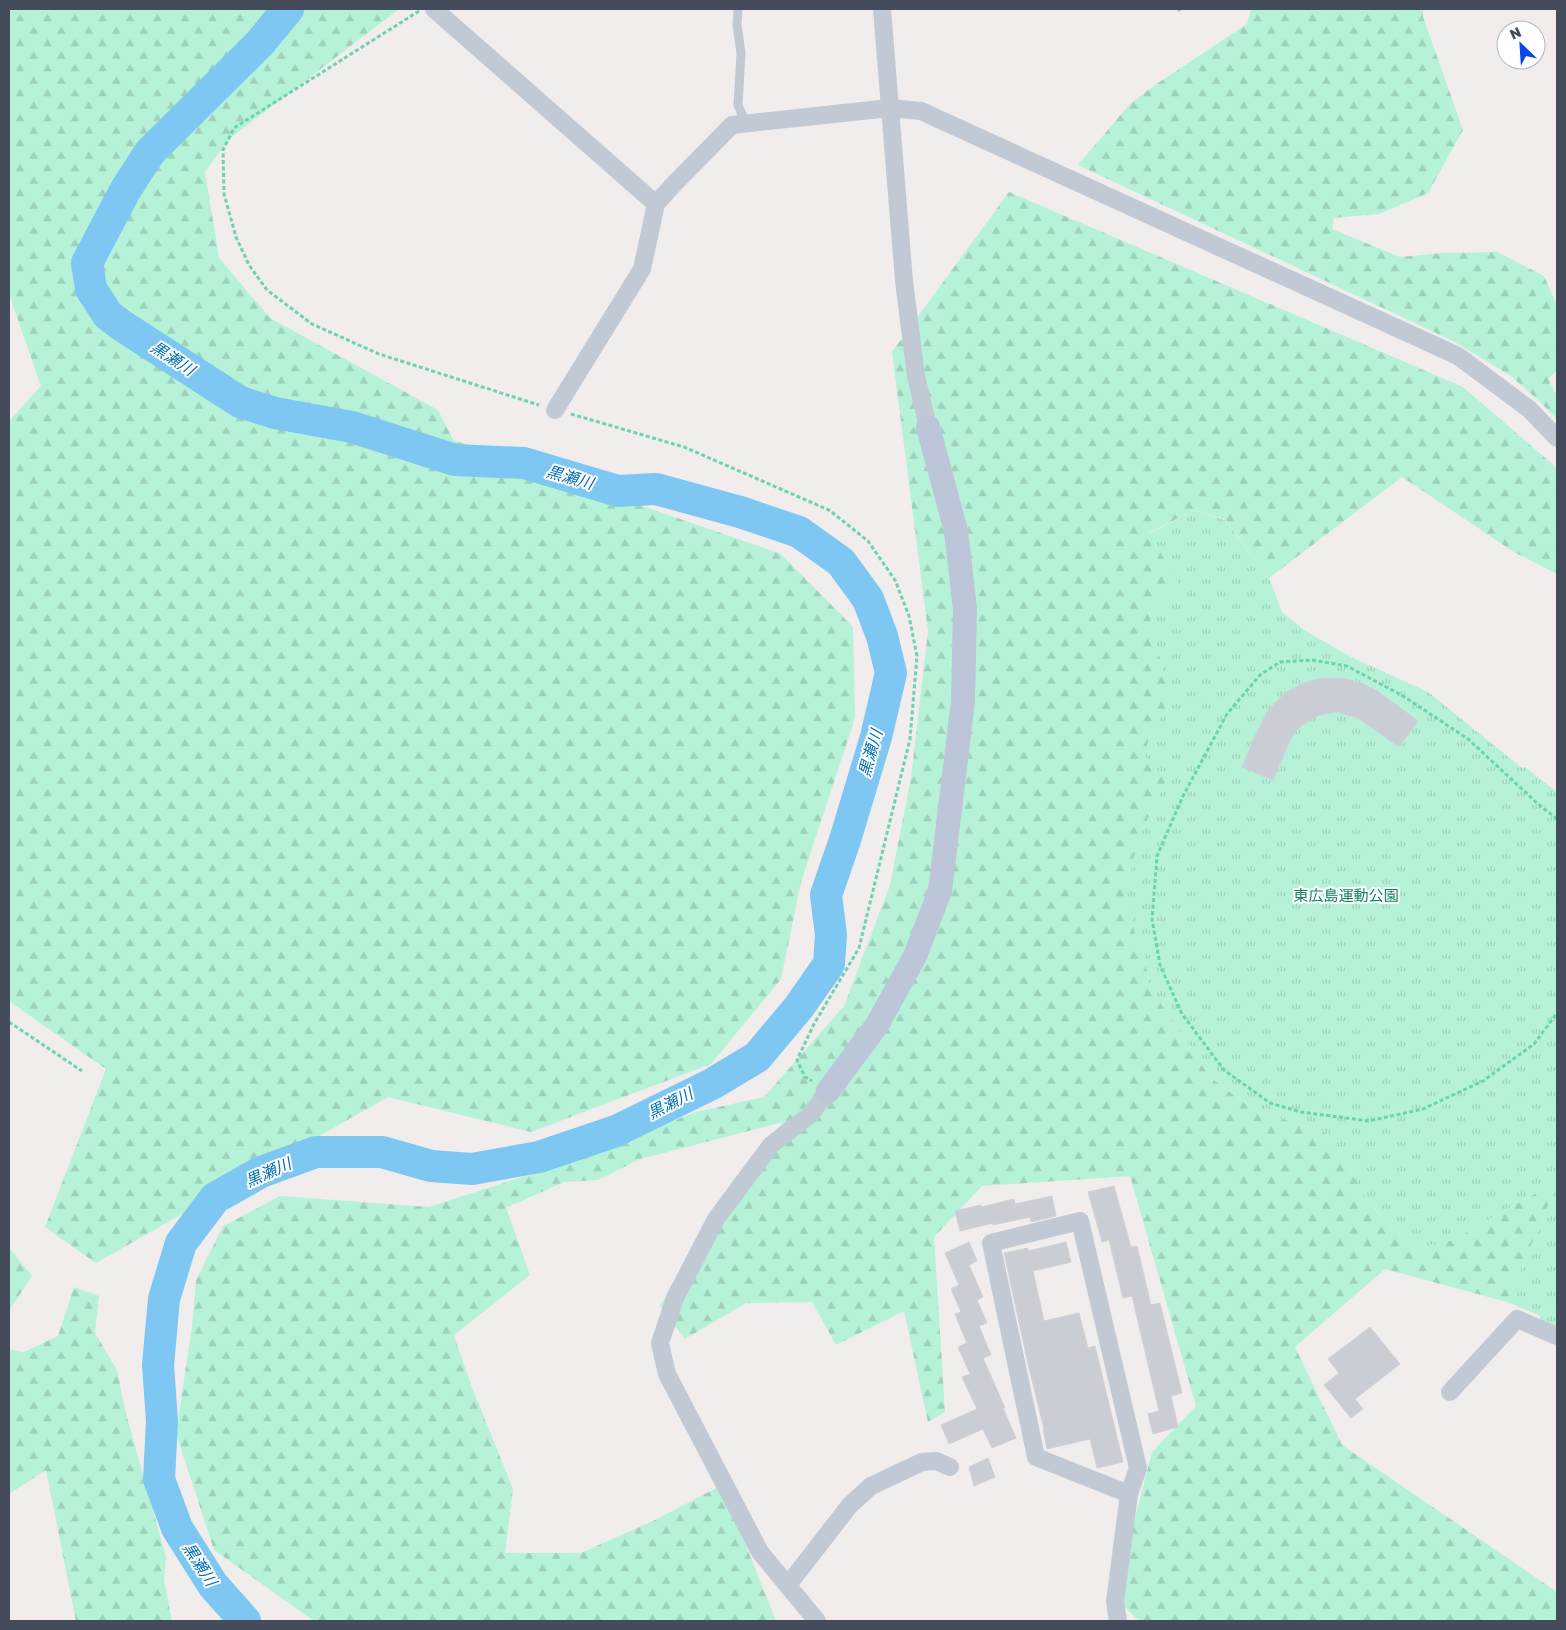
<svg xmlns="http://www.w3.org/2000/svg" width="1566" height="1630" viewBox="0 0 1566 1630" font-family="'Golos Text','Noto Sans JP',sans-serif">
	<defs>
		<pattern id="forest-firs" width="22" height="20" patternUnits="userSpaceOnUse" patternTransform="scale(1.25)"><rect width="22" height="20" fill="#b6f2d8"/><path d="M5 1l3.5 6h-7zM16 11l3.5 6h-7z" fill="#9ed1bc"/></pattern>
		<pattern id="park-tufts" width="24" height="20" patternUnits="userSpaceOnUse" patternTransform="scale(1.25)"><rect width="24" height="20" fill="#b6f2d8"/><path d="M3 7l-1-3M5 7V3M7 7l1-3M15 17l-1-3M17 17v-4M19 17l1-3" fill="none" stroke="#9ed1bc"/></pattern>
	</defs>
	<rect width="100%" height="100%" fill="#f0edec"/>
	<path fill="url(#forest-firs)" d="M9 9H399L229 139 205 172 219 258 270 318 438 410 453 440 781 554 853 627 855 718 801 882 781 979 711 1064 531 1132 388 1097 96 1263 45 1227 106 1069 9 1001V421L41 386 9 294Z
		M1251 9H1423V17L1463 130 1428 193 1379 214 1334 218 1332 229 1400 257 1443 253 1497 252 1544 276 1557 305V370L1548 379 1557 396V419L1539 401 1511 376 1453 341 1078 165 1130 104 1155 85 1247 24Z
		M1009 192 1463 387 1557 468V574L1514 552 1402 477 1269 578 1225 519 1194 510 1149 533 1180 583 1148 610 1171 702 1148 741 1154 770 1166 781 1143 829 1136 940 1144 955 1150 987 1210 1077 1239 1099 1262 1113 1307 1126 1331 1135 1369 1203 1393 1227 1412 1250 1453 1240 1557 1181V1185L1507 1302 1385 1269 1295 1347 1342 1445 1557 1592V1621H1139L1123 1605 1128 1545 1152 1452 1196 1406 1130 1176 982 1186 934 1237 945 1412 928 1422 904 1311 836 1345 812 1302 746 1303 685 1339 660 1306 733 1180 783 1122 640 1159 598 1180 564 1182 506 1208 530 1275 454 1335 471 1385 513 1489 505 1553H581L657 1519 722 1485 776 1621H314L214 1550 176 1433 192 1327 196 1280 223 1226 280 1196 429 1207 550 1168 696 1112 764 1097 844 1006 890 885 911 778 928 631 892 352Z
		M11 1250 32 1276 9 1311V1251Z
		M74 1287 99 1296 95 1333 117 1370 126 1414 166 1557 164 1580 172 1621H76L46 1470 9 1494V1349L24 1352 58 1336Z"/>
	<path fill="url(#park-tufts)" d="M1194 510 1225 520 1269 578 1282 612 1304 630 1351 657 1428 692 1522 768 1525 767 1557 792V1181L1453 1240 1412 1250 1393 1227 1369 1203 1331 1135 1307 1126 1262 1113 1239 1099 1210 1077 1150 987 1144 955 1136 940 1127 891 1133 860 1143 829 1166 781C1159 775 1151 769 1147 760 1140 745 1163 716 1171 702L1148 610 1179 583 1149 534Z
		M1557 1185V1330L1541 1323 1539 1315 1507 1302Z"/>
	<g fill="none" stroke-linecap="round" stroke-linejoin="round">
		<path stroke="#7fc7f3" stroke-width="32" d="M245 1621 213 1585 177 1528 159 1479 162 1421 158 1365 164 1299 181 1243 215 1198 261 1172 316 1152H382L431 1166 472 1169 539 1157 616 1131 712 1084 757 1057 799 1007 829 964 831 935 826 895 845 840 876 737 891 673 882 636 868 599 841 562 799 532 740 512 656 489 618 491 524 463 455 460 352 427 275 413 240 402 121 325 108 315 91 289 87 263 126 189 150 152 260 43 288 9"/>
	</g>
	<path fill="#cbcdd5" stroke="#d0d1d9" d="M1322 678H1342L1361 683 1376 690 1418 721 1399 747 1358 718 1337 712 1319 715 1301 726 1292 736 1273 780 1242 767 1255 736 1268 710 1285 693 1303 683Z
		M1114 1186 1131 1247 1137 1246 1151 1305 1160 1303 1182 1393 1171 1396 1178 1427 1153 1434 1148 1414 1159 1411 1132 1296 1123 1298 1109 1240 1102 1242 1088 1192Z
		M1052 1196 1056 1216 1031 1222 1030 1217 993 1225V1223L960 1231 955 1211 981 1205V1207L1014 1199 1015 1204Z
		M969 1242 977 1261 969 1265 983 1297 977 1300 987 1323 979 1326 991 1355 983 1358 1005 1408H1003L1016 1438 992 1448 983 1429 949 1444 941 1425 977 1409 962 1377 970 1374 958 1347 967 1343 955 1314 961 1312 951 1289 959 1285 945 1253Z
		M1066 1242 1071 1262 1033 1271 1044 1321 1079 1313 1088 1348 1095 1346 1123 1462 1097 1468 1090 1439 1047 1449 1043 1429H1044L1029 1368 1004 1253 1028 1248V1251Z
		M1370 1327 1400 1364 1355 1399 1363 1409 1351 1418 1324 1385 1339 1373 1328 1359Z
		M988 1458 995 1477 974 1486 969 1467Z"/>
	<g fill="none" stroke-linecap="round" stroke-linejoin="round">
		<path stroke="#6cd2b1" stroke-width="3" stroke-dasharray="4 2.5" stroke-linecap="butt" d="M1179 9 1180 11
			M419 11 234 128 223 150 224 194 236 237 249 265 267 290 312 324 379 354 539 405
			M571 414 684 447 829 510 868 541 895 580 909 616 917 656 910 739 859 948 814 1024 797 1060 805 1077 812 1081
			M1557 819 1537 803 1468 739 1403 696 1347 666 1312 660 1280 662 1260 675 1227 714 1183 796 1157 856 1152 919 1160 965 1182 1014 1224 1070 1270 1103 1301 1112 1369 1121 1423 1109 1483 1081 1534 1044 1557 1013
			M9 1022 82 1071"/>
		<path stroke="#c1c9d5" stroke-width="9" d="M738 9 737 25 741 53 738 105 746 124"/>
		<path stroke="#c1c9d5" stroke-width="18" d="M434 9 656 204
			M882 9 904 281 916 376 928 427
			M555 410 642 269 656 204 673 185 732 125 890 108 921 111 1458 356 1529 409 1557 438
			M1080 1221 1138 1468 1129 1494 1036 1457 991 1243Z
			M1450 1392 1517 1319 1557 1336
			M788 1585 850 1505 871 1486 922 1462 936 1461 950 1467
			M817 1621 760 1552 667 1374 660 1343 675 1298 716 1219 771 1145 811 1114 828 1091
			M1118 1621 1115 1602 1129 1494"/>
		<path stroke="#bdc5d8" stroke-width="24" d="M828 1091 877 1025 915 956 940 891 963 701 965 609 956 531 928 427"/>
	</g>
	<g text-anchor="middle" stroke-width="4" stroke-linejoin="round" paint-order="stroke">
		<g font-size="15" fill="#0f825c" stroke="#fff">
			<text x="1346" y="901">東広島運動公園</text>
		</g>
		<g font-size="16" font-style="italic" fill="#016eb1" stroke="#fff">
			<text transform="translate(173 358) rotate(33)" y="6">黒瀬川</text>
			<text transform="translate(570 477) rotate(16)" y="6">黒瀬川</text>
			<text transform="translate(870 753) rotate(-74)" y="6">黒瀬川</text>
			<text transform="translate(670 1103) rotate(-27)" y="6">黒瀬川</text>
			<text transform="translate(268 1172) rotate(-24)" y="6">黒瀬川</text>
			<text transform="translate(200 1564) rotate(57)" y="6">黒瀬川</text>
		</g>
	</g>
	<rect width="1566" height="1630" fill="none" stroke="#444c5b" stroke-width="20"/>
	<g transform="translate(1521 45) rotate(335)"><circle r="24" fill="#ffffff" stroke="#b4b7bd"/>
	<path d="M0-4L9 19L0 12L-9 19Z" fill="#0a46ec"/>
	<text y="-8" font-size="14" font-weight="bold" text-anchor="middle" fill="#444c5b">N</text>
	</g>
</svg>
